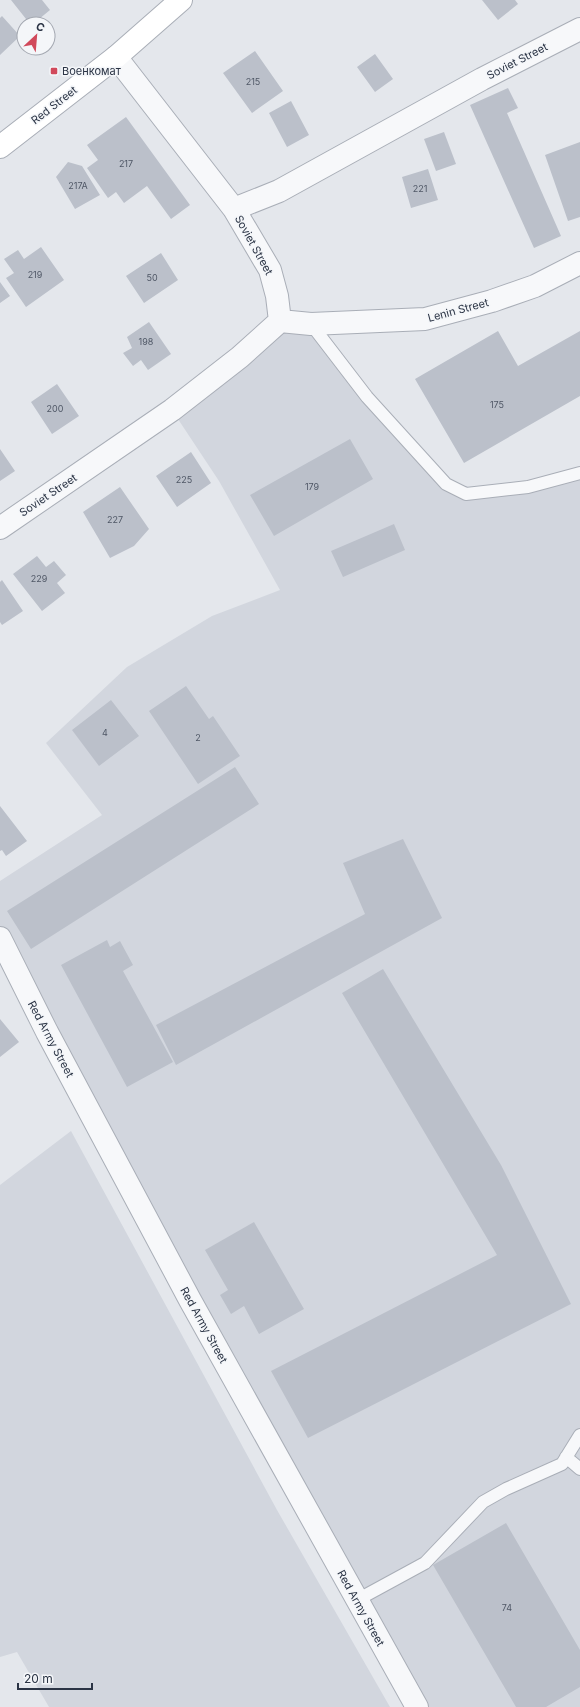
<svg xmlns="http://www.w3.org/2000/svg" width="580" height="1707" viewBox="0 0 580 1707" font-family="Inter,sans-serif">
	<rect width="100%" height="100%" fill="#e4e7ec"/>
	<path fill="#d2d6de" d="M311 324 446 484 466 494 580 473V1707H417L0 938V881L102 815 46 743 127 667 212 616 280 590 219 481 172 410 259 339Z
		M71 1131 277 1510 390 1707H49L17 1652 0 1657V1185Z"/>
	<path fill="#bbc0ca" d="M11 0H42L50 10 33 24H30Z
		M482 0H515L518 4 498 20Z
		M2 16 20 36 0 55V18Z
		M255 51 283 91 252 113 223 73Z
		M375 54 393 79 375 92 357 67Z
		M508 88 518 108 507 113 561 236 534 248 470 105Z
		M291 101 309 135 287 147 269 113Z
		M126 117 190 205 171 219 147 186 124 203 116 192 108 198 87 168 98 160 87 145Z
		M444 132 456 164 436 171 424 139Z
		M580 142V217L568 221 545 155Z
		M68 162 82 166 100 195 75 209 56 177Z
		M428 169 438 200 411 208 402 177Z
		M41 247 64 280 26 307 6 278 14 273 4 259 18 250 24 259Z
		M161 253 178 280 144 303 126 276Z
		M0 282 10 296 0 303Z
		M149 322 171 354 148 370 141 360 133 366 123 353 132 348 127 337Z
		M498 331 518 366 580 331V396L464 463 415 379Z
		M57 384 79 416 52 434 31 402Z
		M350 439 373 479 274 536 250 495Z
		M0 449 15 471 0 481Z
		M191 452 211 483 177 507 156 476Z
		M120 487 149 529 134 546 110 558 83 512Z
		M394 524 405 550 343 577 331 551Z
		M37 556 46 567 54 561 66 575 57 583 65 593 42 611 13 574Z
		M2 580 23 611 2 625 0 622V582Z
		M186 686 209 719 213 716 240 756 198 784 149 711Z
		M111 700 139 736 99 766 72 730Z
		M235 767 259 804 31 949 7 911Z
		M0 806 27 841 6 856 2 850 0 851Z
		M403 839 442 918 176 1065 156 1025 365 914 343 863Z
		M107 940 110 947 120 941 133 965 123 971 173 1062 127 1087 61 965Z
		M383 969 501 1165 571 1304 308 1438 271 1371 497 1255 342 993Z
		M0 1019 19 1042 0 1057Z
		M254 1222 304 1309 259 1334 244 1306 231 1314 220 1295 228 1290 205 1250Z
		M506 1523 580 1650V1687L546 1707H516L433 1565Z"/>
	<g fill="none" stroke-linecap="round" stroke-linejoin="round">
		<g stroke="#a9aeb7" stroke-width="14">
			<path id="lane" d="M311 324 367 397 446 484 466 494 528 487 580 473
				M566 1457 580 1469
				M357 1600 425 1563 483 1502 506 1489 562 1464 580 1435"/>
		</g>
		<g stroke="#a9aeb7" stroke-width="24">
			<path id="street" d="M116 57 234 209 270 270 277 296 280 321
				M234 209 279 191 482 79 580 29
				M280 321 311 324 425 319 492 301 535 286 580 263
				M0 528 172 410 240 357 280 321
				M0 938 47 1032 190 1300 417 1707"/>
		</g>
		<g stroke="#a9aeb7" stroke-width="24">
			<path id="secondary" d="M0 147 116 57 181 0"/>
		</g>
		<use href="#lane" stroke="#f7f8fa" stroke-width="12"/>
		<use href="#street" stroke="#f7f8fa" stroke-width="22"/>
		<use href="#secondary" stroke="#fff" stroke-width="22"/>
	</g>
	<rect fill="#d1495b" stroke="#f4f6f9" stroke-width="1.5" x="50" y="67" width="8" height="8" rx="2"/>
	<g text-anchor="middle" stroke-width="3" stroke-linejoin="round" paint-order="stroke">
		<g font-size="9" fill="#4f5766">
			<text x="253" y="85">215</text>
			<text x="126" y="167">217</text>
			<text x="78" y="189">217А</text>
			<text x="420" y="192">221</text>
			<text x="35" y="278">219</text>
			<text x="152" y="281">50</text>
			<text x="146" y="345">198</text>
			<text x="497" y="408">175</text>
			<text x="55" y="412">200</text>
			<text x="184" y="483">225</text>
			<text x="312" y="490">179</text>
			<text x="115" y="523">227</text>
			<text x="39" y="582">229</text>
			<text x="105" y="736">4</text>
			<text x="198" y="741">2</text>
			<text x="507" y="1611">74</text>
		</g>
		<g font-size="11" fill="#2b3445" stroke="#f4f6f9">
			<text transform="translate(517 61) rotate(-27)" y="4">Soviet Street</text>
			<text transform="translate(54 105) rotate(-38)" y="4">Red Street</text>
			<text transform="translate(254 245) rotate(61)" y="4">Soviet Street</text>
			<text transform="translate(458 310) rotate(-15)" y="4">Lenin Street</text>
			<text transform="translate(48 495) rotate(-34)" y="4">Soviet Street</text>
			<text transform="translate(51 1039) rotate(62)" y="4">Red Army Street</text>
			<text transform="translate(204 1325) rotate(61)" y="4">Red Army Street</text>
			<text transform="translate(361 1608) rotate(61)" y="4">Red Army Street</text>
		</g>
		<g font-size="11" fill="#2b3445" stroke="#f4f6f9" text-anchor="start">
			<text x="62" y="75">Военкомат</text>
		</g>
	</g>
	<g transform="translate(36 36) rotate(26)"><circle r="19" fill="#f4f6f9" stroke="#a4a8b1"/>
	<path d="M0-3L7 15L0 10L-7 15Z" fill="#d1495b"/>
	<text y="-6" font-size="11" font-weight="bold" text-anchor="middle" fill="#2b3445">С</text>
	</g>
	<path d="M18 1683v6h74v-6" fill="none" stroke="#2b3445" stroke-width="2"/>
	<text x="24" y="1683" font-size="12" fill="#2b3445" stroke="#f4f6f9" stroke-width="3" paint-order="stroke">20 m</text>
</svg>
